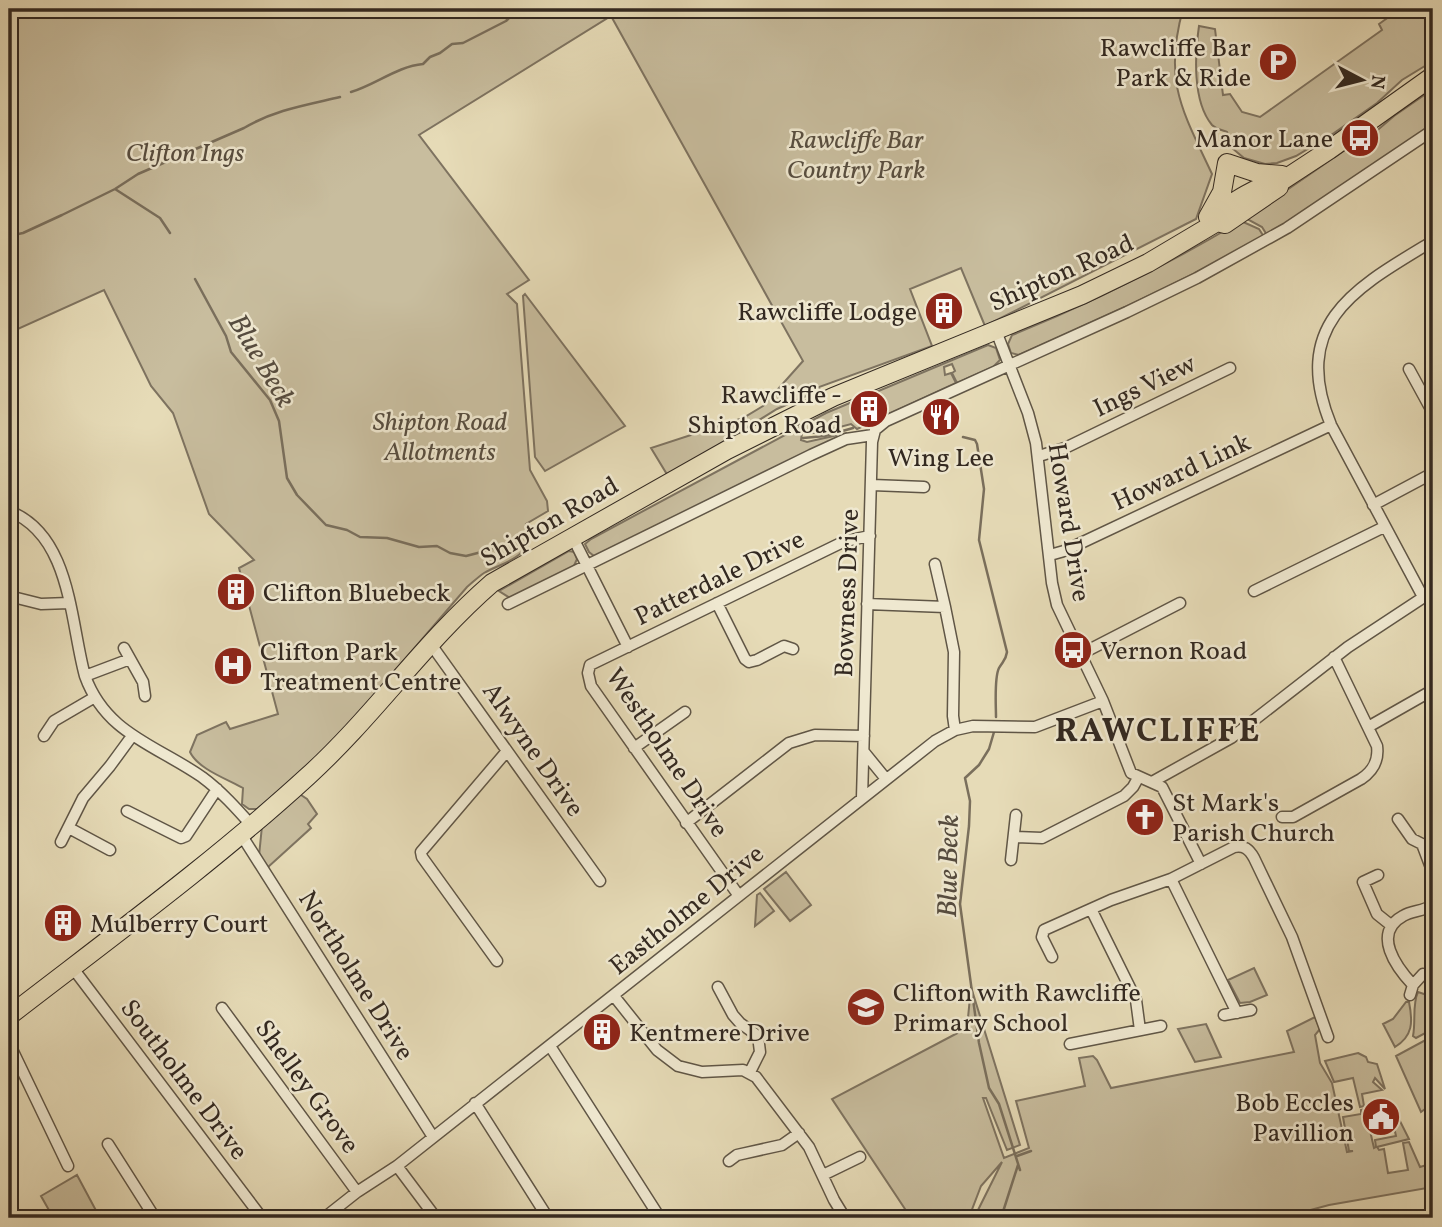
<svg xmlns="http://www.w3.org/2000/svg" width="1442" height="1227" viewBox="0 0 1442 1227" font-family="Vollkorn,serif">
	<rect width="100%" height="100%" fill="#e6dbb7"/>
	<filter id="stains"><feTurbulence type="fractalNoise" baseFrequency=".00286" numOctaves="4"/><feColorMatrix values="0 0 0 0 .2 0 0 0 0 .09 0 0 0 0 .02 0 0 0 .5 -.17"/></filter>
	<radialGradient id="worn" r=".72"><stop offset=".6" stop-color="#630" stop-opacity="0"/><stop offset="1" stop-color="#630" stop-opacity=".3"/></radialGradient>
	<path fill="#c8bd9e" stroke="#7e7360" stroke-width="2" d="M9 9H1183C1163 81 1182 110 1212 174L1196 219 985 326 961 268 910 289 932 346 819 387 820 390 777 409 668 476 651 448 743 418 763 406 803 361 611 16 419 135 529 280 507 294 517 304 530 470 547 501 548 511 526 524C534 559 507 560 484 573 478 577 472 583 467 587L337 738 281 792 258 809H249L242 804 243 788C227 779 198 769 190 752L197 735 226 722 230 729 278 714 239 568 254 560 209 514 173 413 151 386 104 290 9 333Z
		M1400 9H1433V61L1402 80 1377 103 1334 133 1296 156 1277 163 1265 164 1244 158 1232 148 1227 132C1222 130 1216 129 1212 125 1192 101 1195 54 1199 26L1215 29 1223 95 1230 94 1242 112 1260 117 1382 30 1379 24Z
		M1433 89V125L1413 140 1267 235 1262 227 1247 219 1246 218 1348 148 1366 140 1394 116Z
		M1241 221 1259 229 1264 237C1184 281 1102 318 1019 355L1011 353 1008 344 1012 335C1092 303 1167 265 1241 221Z
		M525 294 625 426 545 471 535 457 523 296Z
		M988 345 996 348 1000 360 993 367 957 383 952 373 955 371 952 364 944 367 945 375 951 373 956 383 885 416 878 401 863 408 866 414 872 416 877 414 879 419 857 429 851 424 817 433H802L801 440 807 442 847 433 598 556H594L589 552 585 544 591 539 826 413Z
		M569 551 574 552 577 559 573 568 510 598 499 591Z
		M298 793 307 799 317 814 308 824 311 828 267 868 259 856 262 826Z
		M786 872 811 905 790 921 764 889Z
		M760 893 774 911 755 926 757 895Z
		M1254 968 1267 995 1250 1002 1240 1003 1228 980Z
		M971 987 1020 1145 1007 1150 986 1098H983L1004 1158 1029 1148 1016 1101 1085 1086 1079 1058 1093 1056 1097 1060 1111 1088 1294 1052 1287 1031 1315 1017 1320 1029 1315 1035 1320 1063 1332 1083 1347 1152 1353 1151H1349L1343 1117 1361 1114V1110L1365 1109 1374 1148 1376 1147 1375 1140 1396 1136 1392 1118 1398 1117 1409 1139 1377 1147 1379 1150 1384 1149 1388 1173 1408 1170 1403 1143 1409 1142 1420 1167 1433 1163V1187L1329 1205 1281 1218H970L977 1212 1002 1162 981 1186 971 1212 962 1218H911L832 1099 967 1028Z
		M1418 992 1433 997V1029L1416 1038 1413 1036C1416 1021 1412 1004 1418 992Z
		M1406 1002H1409C1413 1022 1413 1036 1395 1047L1383 1024 1393 1019Z
		M1206 1024 1221 1057 1195 1062 1178 1029Z
		M1433 1036V1103L1421 1112 1396 1056Z
		M1358 1053 1366 1057 1368 1062 1377 1064 1385 1089 1375 1078 1373 1082 1382 1090 1362 1094 1364 1106 1360 1107 1353 1078 1334 1082 1325 1061Z
		M77 1175 100 1218H41L50 1212 41 1196Z"/>
	<g fill="none" stroke-linecap="round" stroke-linejoin="round">
		<path stroke="#7a6f5c" stroke-width="2.5" d="M351 92C375 85 398 66 423 64L430 57 440 53 452 44 463 43 506 21 509 18V9
			M115 189 160 218 170 233
			M9 236 23 233 62 215 115 189 138 174 244 128C274 110 306 105 340 97
			M195 279 226 336 231 352 270 400 279 421 287 478 297 495 326 525 347 530 360 537 387 538 419 547 437 546 450 553 466 556 497 548
			M963 437 975 440 977 444 984 489 979 540 1007 652C1006 660 1003 661 999 668 994 678 996 705 996 717
			M803 438 825 436 853 428
			M994 732 989 749 979 765 965 778 970 801 969 826 960 904 979 1043 989 1088 999 1104 1020 1170
			M1017 1156 1031 1151
			M1001 1218 1018 1165"/>
		<g stroke="#605646" stroke-width="13">
			<path id="street" d="M996 331 1028 413 1036 443 1052 583 1057 605 1103 701 1131 773 1162 787 1201 864
				M1409 369 1433 413
				M1039 456 1065 448 1230 368
				M9 478V493
				M872 485 924 487
				M1373 505 1433 473
				M9 511C71 535 70 621 85 676 106 734 156 745 202 777 221 791 237 809 253 827
				M572 536 628 647
				M1050 555 1064 551 1331 425
				M935 564 945 607
				M1254 591 1384 527
				M9 596 41 604 69 603
				M1423 597 1331 425C1289 322 1357 287 1433 241
				M717 603 745 659 749 662 757 660 784 646 793 649
				M508 604 811 455 846 439 873 435
				M867 604 945 607 954 652 953 716 955 730
				M430 643 600 881
				M124 648 143 682 145 696
				M1081 654 1180 603
				M85 676 130 659
				M1368 727 1433 690
				M44 736 54 721 95 697
				M634 748 685 712
				M864 752 886 779
				M1152 782 1231 738 1348 647 1433 591
				M862 798 872 442 875 430 886 421 1127 312 1197 278 1287 228 1433 130
				M127 811 181 838 186 836 217 789
				M1282 817H1293L1361 779C1373 771 1379 761 1377 746L1334 657
				M1398 819 1412 839 1422 844 1433 873
				M686 823 789 743 815 735 864 736
				M69 828 110 850
				M242 836 433 1137
				M1014 837 1042 838 1124 796 1133 787 1138 778
				M61 842 83 798 110 766 132 736
				M1011 860 1016 815
				M1378 875 1363 882 1377 914 1392 926
				M1171 879 1237 1013
				M739 896 591 686 588 673 590 665 845 541 870 536
				M1091 909 1136 1000 1140 1030
				M1052 957 1042 937 1044 930 1111 900 1171 879 1234 847C1244 845 1249 849 1254 858L1292 937 1328 1037
				M497 961 422 857 421 852 507 751
				M72 967 262 1218
				M1413 985C1397 968 1371 933 1403 916 1413 910 1424 912 1433 904
				M718 987 733 1015 740 1023 758 1036 760 1052 750 1072
				M1410 995 1413 985 1423 974
				M614 996 657 1050 678 1066 702 1072 743 1070 756 1077 809 1147 834 1200 845 1218
				M222 1008 357 1192
				M1224 1015 1251 1010
				M9 1043 68 1166
				M1070 1044 1161 1026
				M550 1046 660 1218
				M475 1103 548 1218
				M108 1144 155 1218
				M729 1161 737 1155 782 1145 799 1133
				M397 1166 436 1218
				M823 1175 860 1157
				M9 1207 15 1218
				M324 1218 357 1192 397 1166 935 741 955 730 973 726 1035 727 1103 701"/>
		</g>
		<g stroke="#332921" stroke-width="20">
			<path id="primary" d="M1271 188 1329 150 1433 76
				M1208 217 1222 192 1227 163 1257 173 1282 175
				M1217 222 1225 224 1279 187
				M9 1016C110 938 214 862 308 776 374 716 424 642 492 583L727 450 833 397 1082 295 1148 263 1217 222C1224 202 1256 190 1273 181L1279 183"/>
		</g>
		<use href="#street" stroke="#efe8d0" stroke-width="10"/>
		<use href="#primary" stroke="#e6dbb7" stroke-width="18"/>
	</g>
	<defs>
		<g id="parking-disc" transform="scale(2.0125)"><circle r="9.5" fill="#8f2418" stroke="#efe8d0"/><path d="M-3.5-5.5H1a3.5 3.5 0 0 1 0 7H-1V5.5H-3.5ZM-1-3.4V-.6H.8a1.4 1.4 0 0 0 0-2.8Z" fill="#fff"/></g>
		<g id="bus-disc" transform="scale(2.0125)"><circle r="9.5" fill="#8f2418" stroke="#efe8d0"/><path d="M-5-6H5V4H4V6H2V4H-2V6H-4V4H-5ZM-3.5-4V0h7V-4ZM-3.5 1.2v1.5H-2V1.2ZM2 1.2v1.5H3.5V1.2Z" fill="#fff"/></g>
		<g id="building-disc" transform="scale(2.0125)"><circle r="9.5" fill="#8f2418" stroke="#efe8d0"/><path d="M-4-6H4V6H1V3H-1V6H-4ZM-2.5-4.3h1.7v1.8h-1.7ZM.8-4.3h1.7v1.8H.8ZM-2.5-1h1.7V.8h-1.7ZM.8-1h1.7V.8H.8Z" fill="#fff"/></g>
		<g id="restaurant-disc" transform="scale(2.0125)"><circle r="9.5" fill="#8f2418" stroke="#efe8d0"/><path d="M-5-6h1v4h1v-4h1v4h1v-4h1v5L-1.5 .5V6h-2V.5L-5-1ZM5-6V6H3V1.5H1.5Q1.5-4 5-6Z" fill="#fff"/></g>
		<g id="hospital-disc" transform="scale(2.0125)"><circle r="9.5" fill="#8f2418" stroke="#efe8d0"/><path d="M-5-5h3v3.5h4V-5h3V5h-3V1.5h-4V5h-3Z" fill="#fff"/></g>
		<g id="church-disc" transform="scale(2.0125)"><circle r="9.5" fill="#8f2418" stroke="#efe8d0"/><path d="M-1.2-6h2.4v3.5h3.3v2.4h-3.3V6h-2.4V-.1h-3.3v-2.4h3.3Z" fill="#fff"/></g>
		<g id="school-disc" transform="scale(2.0125)"><circle r="9.5" fill="#8f2418" stroke="#efe8d0"/><path d="M0-5L7-2L0 1L-7-2ZM-4 1L0 2.5L4 1V4Q0 6-4 4Z" fill="#fff"/></g>
		<g id="civic-disc" transform="scale(2.0125)"><circle r="9.5" fill="#8f2418" stroke="#efe8d0"/><path d="M-.6-6.5H3V-4.5H.6V-3L4-1V1h2V6H-6V1h2V-1L-.6-3ZM-1.2 2.5V6h2.4V2.5Z" fill="#fff"/></g>
	</defs>
	<g fill-rule="evenodd">
		<use href="#parking-disc" x="1278" y="62"/>
		<use href="#bus-disc" x="1360" y="138"/>
		<use href="#building-disc" x="944" y="311"/>
		<use href="#building-disc" x="869" y="409"/>
		<use href="#restaurant-disc" x="941" y="417"/>
		<use href="#building-disc" x="236" y="592"/>
		<use href="#bus-disc" x="1073" y="650"/>
		<use href="#hospital-disc" x="233" y="666"/>
		<use href="#church-disc" x="1145" y="817"/>
		<use href="#building-disc" x="63" y="923"/>
		<use href="#school-disc" x="866" y="1007"/>
		<use href="#building-disc" x="602" y="1032"/>
		<use href="#civic-disc" x="1381" y="1117"/>
	</g>
	<g text-anchor="middle" stroke-width="5" stroke-linejoin="round" paint-order="stroke">
		<g font-size="26" fill="#332921" stroke="#efe8d0" text-anchor="start">
			<text x="1251" y="56" text-anchor="end">Rawcliffe Bar<tspan x="1251" dy="30">Park &amp; Ride</tspan></text>
			<text x="1333" y="147" text-anchor="end">Manor Lane</text>
			<text x="917" y="320" text-anchor="end">Rawcliffe Lodge</text>
			<text x="842" y="403" text-anchor="end">Rawcliffe -<tspan x="842" dy="30">Shipton Road</tspan></text>
			<text x="941" y="466" text-anchor="middle">Wing Lee</text>
			<text x="263" y="601">Clifton Bluebeck</text>
			<text x="1100" y="659">Vernon Road</text>
			<text x="260" y="660">Clifton Park<tspan x="260" dy="30">Treatment Centre</tspan></text>
			<text x="1172" y="811">St Mark's<tspan x="1172" dy="30">Parish Church</tspan></text>
			<text x="90" y="932">Mulberry Court</text>
			<text x="893" y="1001">Clifton with Rawcliffe<tspan x="893" dy="30">Primary School</tspan></text>
			<text x="629" y="1041">Kentmere Drive</text>
			<text x="1354" y="1111" text-anchor="end">Bob Eccles<tspan x="1354" dy="30">Pavillion</tspan></text>
		</g>
		<g font-size="26" font-style="italic" fill="#584e40" stroke="#efe8d0">
			<text x="856" y="148">Rawcliffe Bar<tspan x="856" dy="30">Country Park</tspan></text>
			<text x="185" y="161">Clifton Ings</text>
			<text x="440" y="430">Shipton Road<tspan x="440" dy="30">Allotments</tspan></text>
		</g>
		<g font-size="26" fill="#332921" stroke="#efe8d0">
			<text transform="translate(1061 272) rotate(-24)" y="9">Shipton Road</text>
			<text transform="translate(1144 385) rotate(-26)" y="9">Ings View</text>
			<text transform="translate(1181 471) rotate(-25)" y="9">Howard Link</text>
			<text transform="translate(549 521) rotate(-30)" y="9">Shipton Road</text>
			<text transform="translate(1070 522) rotate(81)" y="9">Howard Drive</text>
			<text transform="translate(719 577) rotate(-26)" y="9">Patterdale Drive</text>
			<text transform="translate(846 593) rotate(-88)" y="9">Bowness Drive</text>
			<text transform="translate(534 749) rotate(55)" y="9">Alwyne Drive</text>
			<text transform="translate(668 752) rotate(56)" y="9">Westholme Drive</text>
			<text transform="translate(686 909) rotate(-39)" y="9">Eastholme Drive</text>
			<text transform="translate(357 975) rotate(58)" y="9">Northolme Drive</text>
			<text transform="translate(185 1079) rotate(53)" y="9">Southolme Drive</text>
			<text transform="translate(308 1086) rotate(54)" y="9">Shelley Grove</text>
		</g>
		<g font-size="28" font-style="italic" fill="#564c3f" stroke="#efe8d0">
			<text transform="translate(263 360) rotate(59)" y="10">Blue Beck</text>
			<text transform="translate(947 866) rotate(-89)" y="10">Blue Beck</text>
		</g>
		<g font-size="33" font-weight="bold" letter-spacing="2" fill="#332921" stroke="#efe8d0">
			<text x="1158" y="741">RAWCLIFFE</text>
		</g>
	</g>
	<rect width="1442" height="1227" fill="none" stroke="#e6dbb7" stroke-width="35"/>
	<rect x="10" y="10" width="1421" height="1206" fill="none" stroke="#332921" stroke-width="3.5"/>
	<rect x="18" y="18" width="1407" height="1192" fill="none" stroke="#332921" stroke-width="2"/>
	<g transform="translate(1362 80) rotate(97)" stroke="#efe8d0" stroke-width="5" paint-order="stroke">
	<path d="M0-5L12 26L0 18L-12 26Z" fill="#332921"/>
	<text y="-10" font-size="19" font-weight="bold" text-anchor="middle" fill="#332921">N</text>
	</g>
	<rect width="100%" height="100%" filter="url(#stains)"/>
	<rect width="100%" height="100%" fill="url(#worn)"/>
</svg>
